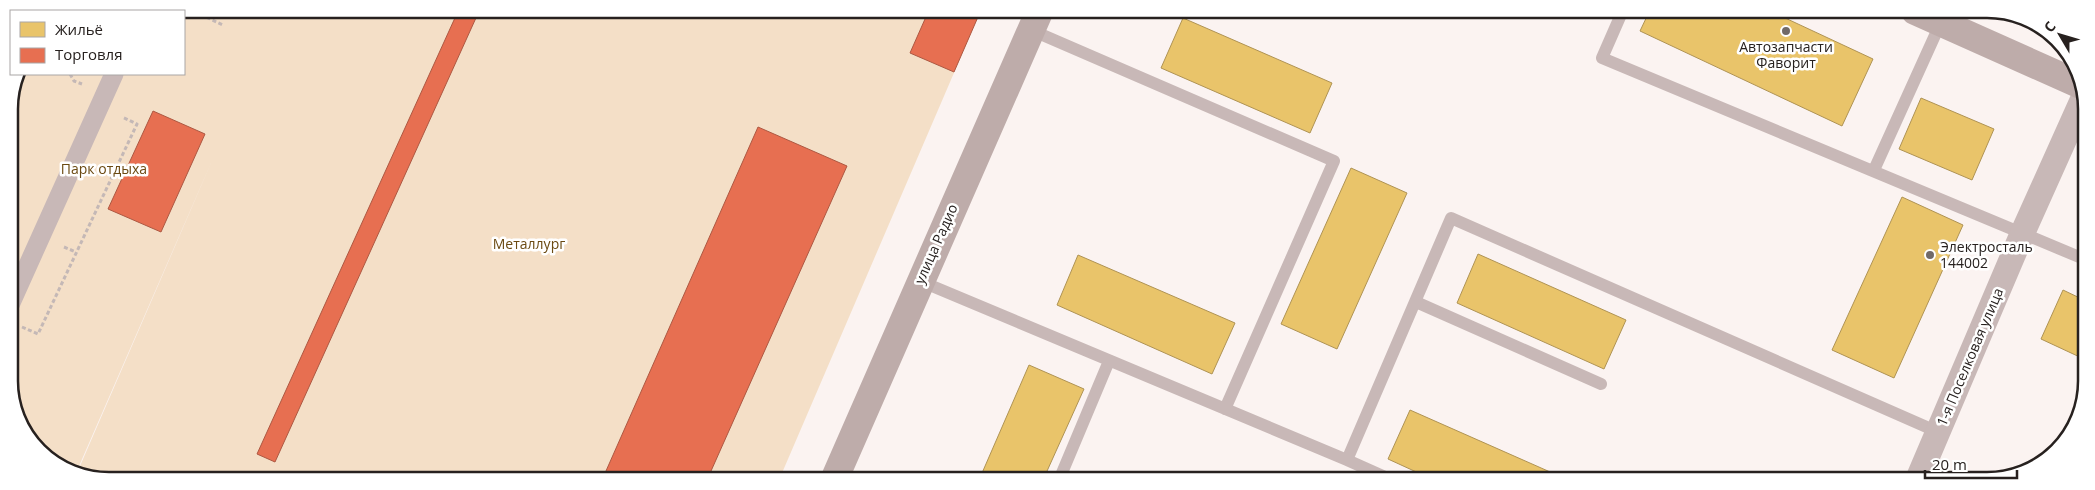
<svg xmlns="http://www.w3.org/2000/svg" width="2095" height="490" viewBox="0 0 2095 490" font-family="'Open Sans',sans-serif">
	<rect width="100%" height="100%" fill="#fbf3f1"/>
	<path fill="#f4dfc7" d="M109 9 981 10 779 480 89 479 77 473 214 156 76 473 38 452 11 401 9 102 16 74H184V11H96Z"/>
	<path fill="#e9c46a" stroke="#af9354" d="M1650 10H1768L1873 59 1842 126 1640 31Z
		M1183 18 1332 83 1310 133 1161 68Z
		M1921 98 1994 129 1972 180 1899 149Z
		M1351 168 1407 193 1337 349 1281 324Z
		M1902 197 1963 225 1894 378 1832 350Z
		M1478 254 1626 320 1604 369 1457 303Z
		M1078 255 1235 323 1212 374 1057 305Z
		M2063 290 2084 300V359L2041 339Z
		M1029 365 1084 389 1043 480H979Z
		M1410 410 1566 479 1436 481 1388 459Z"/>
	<path fill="#e76f51" stroke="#ad5842" d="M459 9H480L275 462 257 454Z
		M929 10H981L954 72 910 53Z
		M153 111 205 134 161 232 108 209Z
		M758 127 847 166 707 480H602Z"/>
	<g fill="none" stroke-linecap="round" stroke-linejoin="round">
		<path stroke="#c4b8b6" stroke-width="3" stroke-dasharray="4 2.5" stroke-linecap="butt" d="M189 9 223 25
			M70 74 74 81 82 84
			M64 247 76 252
			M22 327 38 334 137 124 122 117"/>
		<path stroke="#c8b8b7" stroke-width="12" d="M1623 10 1602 58 2084 259
			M1031 30 1334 161 1225 409
			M1874 170 1941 22
			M920 281 1347 460
			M1416 302 1601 384
			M1059 480 1109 361
			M1394 481 1347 460 1451 218 1938 432"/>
		<path stroke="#c8b8b7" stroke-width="19" d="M142 11 143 9
			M10 305 114 74"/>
		<path stroke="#c8b8b7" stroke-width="25" d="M1917 481 2023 232 2084 96"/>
		<path stroke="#beacaa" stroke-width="28" d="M1915 11 2083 86
			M834 480 1040 10"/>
	</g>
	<g fill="#716a68" stroke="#fff" stroke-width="2">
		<circle cx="1786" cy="31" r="5"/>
		<circle cx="1930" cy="255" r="5"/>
	</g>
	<g text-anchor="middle" stroke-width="5" stroke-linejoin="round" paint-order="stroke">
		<g font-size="14" fill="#27211f" stroke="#fff">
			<text x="1786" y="52">Автозапчасти<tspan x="1786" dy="16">Фаворит</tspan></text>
			<text x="1940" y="252" text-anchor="start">Электросталь<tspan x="1940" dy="16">144002</tspan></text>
		</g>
		<g font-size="14" fill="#6b4a12" stroke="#fff">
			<text x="104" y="174">Парк отдыха</text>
			<text x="529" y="249">Металлург</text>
		</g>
		<g font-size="14" fill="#27211f" stroke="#fff">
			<text transform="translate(936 244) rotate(-66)" y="5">улица Радио</text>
			<text transform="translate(1970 357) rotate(-67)" y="5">1-я Поселковая улица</text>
		</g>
	</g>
	<path d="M0 0H2095V490H0ZM109 18H1987A91 91 0 0 1 2078 109V381A91 91 0 0 1 1987 472H109A91 91 0 0 1 18 381V109A91 91 0 0 1 109 18Z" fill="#fff" fill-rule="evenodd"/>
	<path fill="none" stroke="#27211f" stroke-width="2.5" d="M109 18H1987A91 91 0 0 1 2078 109V381A91 91 0 0 1 1987 472H109A91 91 0 0 1 18 381V109A91 91 0 0 1 109 18Z"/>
	<rect x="10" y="10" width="175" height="65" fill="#ffffff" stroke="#a9a6a5"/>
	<rect x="20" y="22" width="25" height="15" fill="#e9c46a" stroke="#a9a6a5"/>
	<text x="55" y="35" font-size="15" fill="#27211f">Жильё</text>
	<rect x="20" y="48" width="25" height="15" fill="#e76f51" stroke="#a9a6a5"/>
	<text x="55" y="60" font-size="15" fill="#27211f">Торговля</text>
	<g transform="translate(2060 35) rotate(308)" stroke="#ffffff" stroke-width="4" paint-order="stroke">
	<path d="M0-4L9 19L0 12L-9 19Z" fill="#27211f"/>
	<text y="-8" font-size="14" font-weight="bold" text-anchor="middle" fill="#27211f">С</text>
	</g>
	<path d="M1925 470v8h92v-8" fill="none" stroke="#27211f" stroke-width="2.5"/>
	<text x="1932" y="470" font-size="15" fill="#27211f" stroke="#ffffff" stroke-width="4" paint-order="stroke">20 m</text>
</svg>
